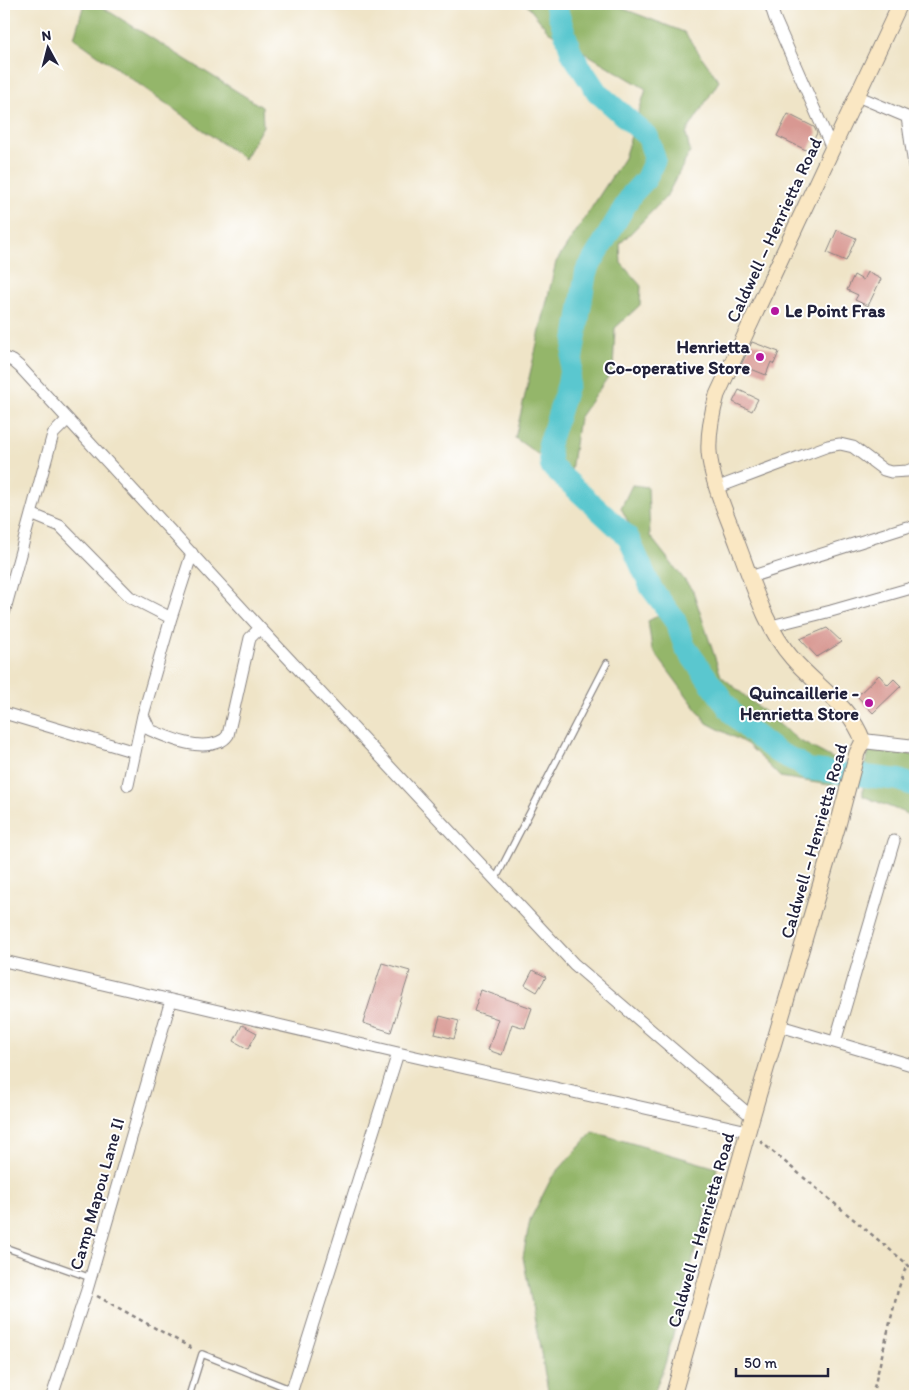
<svg xmlns="http://www.w3.org/2000/svg" width="919" height="1400" viewBox="0 0 919 1400" font-family="Itim,sans-serif">
	<rect width="100%" height="100%" fill="#fff"/>
	<filter id="ink" filterUnits="userSpaceOnUse"><feTurbulence type="fractalNoise" baseFrequency=".02" numOctaves="2"/><feDisplacementMap in="SourceGraphic" scale="10" xChannelSelector="R" yChannelSelector="G"/><feConvolveMatrix kernelMatrix="1 2 1 2 8 2 1 2 1" color-interpolation-filters="sRGB"/></filter>
	<filter id="wash" filterUnits="userSpaceOnUse"><feTurbulence type="fractalNoise" baseFrequency=".0096" numOctaves="4" result="noise"/><feDisplacementMap in="SourceGraphic" scale="20" xChannelSelector="R" yChannelSelector="G"/><feGaussianBlur stdDeviation="1.12" result="paint"/><feColorMatrix in="noise" values="0 0 0 0 0 0 0 0 0 0 0 0 0 0 0 0 0 1.4 0 .05"/><feComposite in="paint" operator="in"/></filter>
	<g filter="url(#wash)">
		<rect width="100%" height="100%" fill="#efe4c7"/>
		<path fill="#94b66b" stroke="#5b6c53" d="M84 4H97L262 107 263 126 244 159 74 38Z
			M526 4H611L684 32 719 81 686 133 690 152 666 197 620 244 621 263 641 286 640 305 615 328 613 370 579 418 570 477 515 438 556 262 624 158 646 89 548 31Z
			M632 485 648 487 650 536 693 591 721 676 798 740 836 760 838 780 830 785 780 777 747 744 707 723 652 649 648 621 673 608 621 508Z
			M870 750H893L915 756V817L863 796V769Z
			M593 1132 717 1168 666 1361 653 1396H549L523 1257 530 1220 552 1177Z"/>
		<g fill="none" stroke-linecap="round" stroke-linejoin="round">
			<path stroke="#5ac7cf" stroke-width="22" d="M555 4 572 54 597 92 648 137 655 159 646 179 632 194 586 272 568 384 549 444 551 466 628 537 651 588 675 620 685 647 732 713 750 731 777 752 798 762 806 769 899 780 915 786"/>
		</g>
		<g id="blocks">
			<path fill="#d89892" d="M788 114 814 127 817 133 808 151 777 136Z
				M837 230 856 238 846 261 827 253Z
				M867 272 881 279 868 306 855 300 858 295 847 290 854 275 863 280Z
				M752 342 779 352 774 364 771 362 766 375 741 365Z
				M739 390 758 399 752 411 733 402Z
				M827 628 842 642 817 657 800 639Z
				M879 675 888 685 894 679 901 686 873 713 857 696Z
				M382 963 410 971 391 1032 363 1023Z
				M533 970 546 977 537 992 525 985Z
				M481 990 532 1008 525 1028 512 1024 502 1055 488 1050 498 1019 474 1011Z
				M440 1016 459 1021 454 1039 435 1034Z
				M242 1025 257 1033 248 1049 234 1041Z"/>
		</g>
	</g>
	<g filter="url(#ink)">
		<use href="#blocks" fill-opacity="0" stroke="#888381" stroke-width="1"/>
		<g fill="none" stroke-linecap="round" stroke-linejoin="round">
			<g stroke="#888381" stroke-width="8">
				<path id="service" d="M495 880 607 663
					M4 1247 91 1278
					M189 1396 202 1354 292 1390"/>
			</g>
			<g stroke="#888381" stroke-width="13">
				<path id="minor" d="M770 4 775 19 832 149
					M857 96 907 117 915 172
					M4 358 13 361 20 367 260 628 574 964 752 1117
					M716 488 828 446 840 444 853 447 884 470 891 472 907 471 915 468
					M31 514 60 526 130 597 171 618
					M750 577 907 527
					M4 613 53 434 68 419
					M771 626 831 611 915 587
					M4 713 135 752
					M143 715 150 730C170 738 197 751 219 742 222 741 226 738 228 735L250 638 260 628
					M128 785 143 715 171 618 192 553
					M4 961 398 1053 748 1131
					M780 1026 915 1066
					M835 1042 894 841
					M292 1390 398 1053
					M52 1396 87 1290 171 1000"/>
			</g>
			<g stroke="#888381" stroke-width="16">
				<path id="tertiary" d="M863 741 915 747"/>
			</g>
			<g stroke="#888381" stroke-width="17">
				<path id="secondary" d="M673 1396 752 1117 838 825 857 753 863 741C851 706 815 685 792 658 765 627 753 584 738 545 727 515 712 484 709 452 708 433 712 413 717 395L900 4"/>
			</g>
			<path stroke="#888381" stroke-width="2.5" stroke-dasharray="4 4" stroke-linecap="butt" d="M760 1141 907 1264 915 1272
				M97 1296 195 1350
				M872 1396 898 1290 907 1264"/>
			<use href="#service" stroke="#fff" stroke-width="5.5"/>
			<use href="#minor" stroke="#fff" stroke-width="11"/>
			<use href="#tertiary" stroke="#fff" stroke-width="14"/>
			<use href="#secondary" stroke="#fae7c3" stroke-width="15"/>
		</g>
	</g>
	<g fill="#b5179e" stroke="#fff" stroke-width="2">
		<circle cx="775" cy="311" r="5"/>
		<circle cx="760" cy="357" r="5"/>
		<circle cx="869" cy="703" r="5"/>
	</g>
	<g text-anchor="middle" stroke-width="4" stroke-linejoin="round" paint-order="stroke">
		<g font-size="18" fill="#22223b" stroke="#fff">
			<text transform="translate(774 230) rotate(-65)" y="6">Caldwell – Henrietta Road</text>
			<text transform="translate(814 841) rotate(-74)" y="6">Caldwell – Henrietta Road</text>
			<text transform="translate(97 1194) rotate(-74)" y="6">Camp Mapou Lane II</text>
			<text transform="translate(701 1230) rotate(-74)" y="6">Caldwell – Henrietta Road</text>
		</g>
		<g font-size="18" font-weight="bold" fill="#22223b" stroke="#fff" text-anchor="end">
			<text x="785" y="317" text-anchor="start">Le Point Fras</text>
			<text x="750" y="353">Henrietta<tspan x="750" dy="21">Co-operative Store</tspan></text>
			<text x="859" y="699">Quincaillerie -<tspan x="859" dy="21">Henrietta Store</tspan></text>
		</g>
	</g>
	<rect width="919" height="1400" fill="none" stroke="#fff" stroke-width="20"/>
	<g transform="translate(48 48) rotate(353)" stroke="#ffffff" stroke-width="4" paint-order="stroke">
	<path d="M0-4L9 19L0 12L-9 19Z" fill="#22223b"/>
	<text y="-8" font-size="14" font-weight="bold" text-anchor="middle" fill="#22223b">N</text>
	</g>
	<path d="M736 1368v8h92v-8" fill="none" stroke="#22223b" stroke-width="2.5"/>
	<text x="744" y="1368" font-size="15" fill="#22223b" stroke="#ffffff" stroke-width="4" paint-order="stroke">50 m</text>
</svg>
